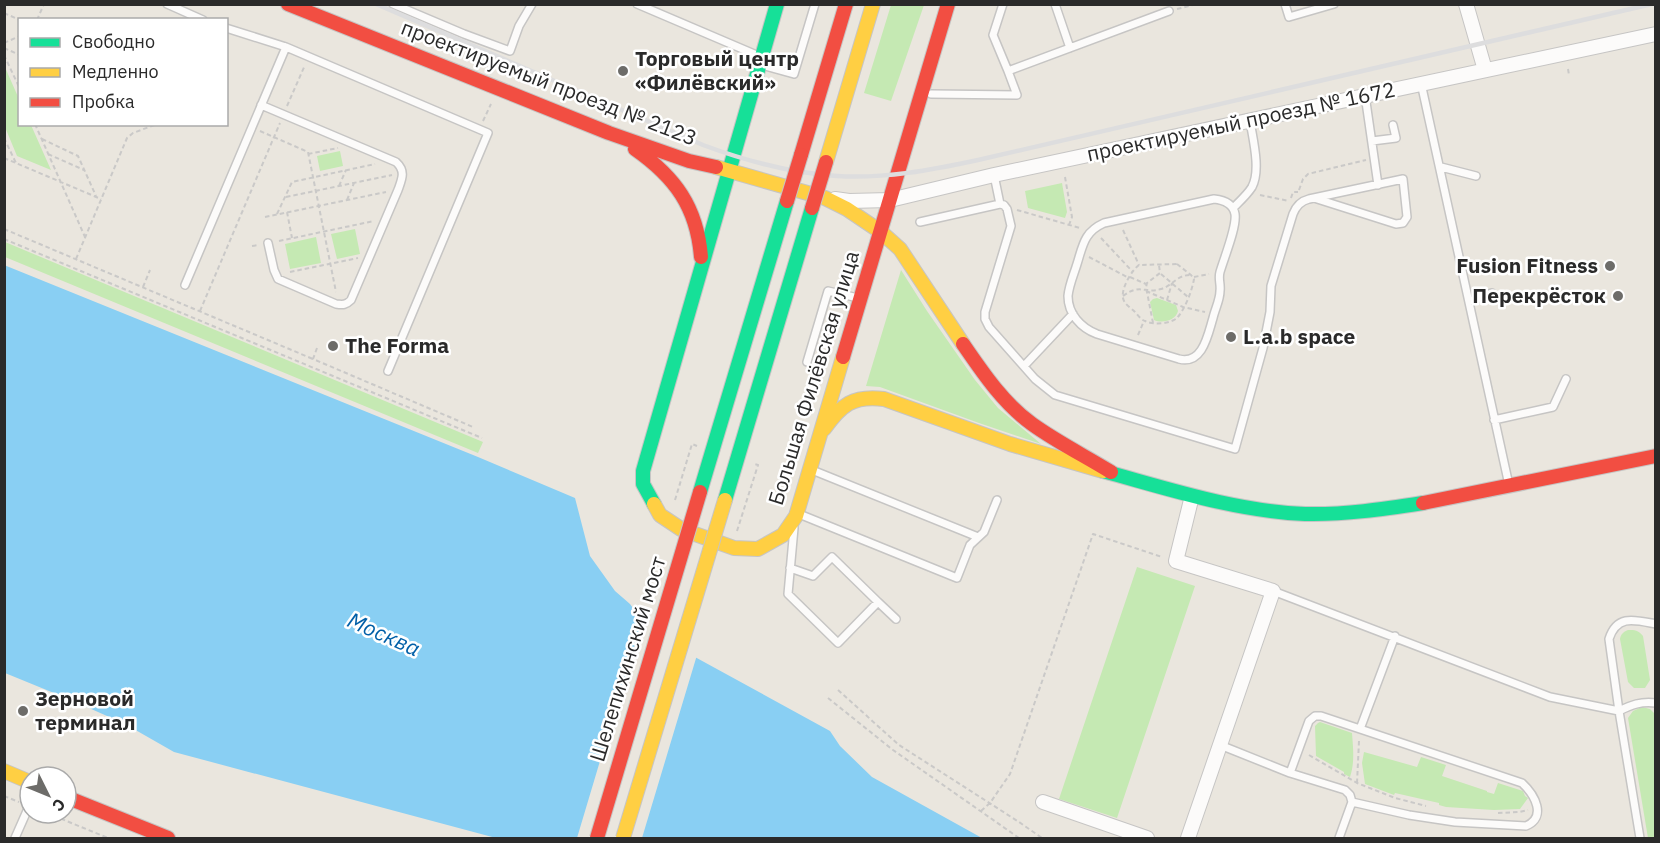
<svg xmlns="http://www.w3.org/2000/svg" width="1660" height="843" viewBox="0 0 1660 843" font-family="'IBM Plex Sans',sans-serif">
	<rect width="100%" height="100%" fill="#eae6de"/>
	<path fill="#c5e9b3" d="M891 5H924L891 101 864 93Z
		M4 65 19 99 20 124 31 125 51 170 17 156 5 127Z
		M340 151 343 166 320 171 317 156Z
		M1062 183 1067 212 1065 218 1028 208 1025 191Z
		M355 229 360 254 337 259 331 234Z
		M316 237 321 263 290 269 285 244Z
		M5 242 483 442 478 453 5 257Z
		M901 270 927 311 975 380 998 408 1041 444 979 423 880 387 866 386Z
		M1157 298 1176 305 1178 311C1176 320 1163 324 1154 320L1150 302 1153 299Z
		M1137 567 1195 586 1117 818 1059 799Z
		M1628 630C1635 630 1638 630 1643 636L1650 680 1645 688H1634L1628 682 1620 639C1621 634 1623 632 1628 630Z
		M1642 707 1650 709 1655 714V838H1648L1628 718 1633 711Z
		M1320 722 1352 733C1353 748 1355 762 1350 777L1344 774V772L1316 756 1315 726 1318 723Z
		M1364 752 1417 767 1421 757 1446 765 1442 776 1487 791V792L1494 794 1498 783 1523 791 1525 796 1528 798 1520 809 1494 810 1446 807 1439 805V803L1395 793 1394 795 1365 784 1362 763Z"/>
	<path fill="#89cff3" d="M4 265 478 457 575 498 590 556 615 591 630 604 651 633 830 731 840 746 872 777 982 838H496L174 752 125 724 71 700 5 673Z"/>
	<path fill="#eae6de" d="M643 617 653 630 697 655 642 838H577Z"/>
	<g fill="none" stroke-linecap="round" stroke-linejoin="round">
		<g stroke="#c6c5c4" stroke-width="10">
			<path id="lane" d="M167 4 203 20
				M393 4 464 34 510 51 519 26 532 4
				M637 4 759 56
				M1003 4 993 35 1008 71
				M1055 4 1070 48
				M1285 4 1289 17 1334 4
				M226 28 286 47
				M762 65 794 74 815 4
				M1421 83 1509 485
				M931 94 1017 95 1008 71 1169 11
				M1365 95 1378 185
				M261 105 396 162C406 171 402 179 398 190L351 300C346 305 343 305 336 304L278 279 274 270 268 243
				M1372 141 1396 138 1393 125
				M1441 167 1476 176
				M1214 199C1223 200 1233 203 1235 214 1237 227 1224 258 1220 272 1218 279 1221 284 1220 291 1220 300 1215 309 1213 318 1208 334 1203 365 1179 359L1097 334C1081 328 1068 314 1068 296 1069 285 1074 274 1077 264 1083 245 1084 232 1104 223Z
				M1000 204 1004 205 1007 209 1011 226 985 312V319L989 327 1035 379 1055 395 1235 449 1263 348 1270 312 1271 286 1293 214C1296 206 1301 201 1309 199L1403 179 1407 217 1403 223 1396 224 1314 198
				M1233 208C1239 202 1247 195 1252 187 1261 170 1253 140 1250 121
				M920 222 1000 204 994 175
				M185 285 286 47 488 133 388 371
				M1469 302 1492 293
				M807 362 828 291 858 298
				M1024 366 1073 314
				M1494 420 1553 407 1566 379
				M812 470 978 537
				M799 514 957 578 970 545 984 532 997 500
				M794 528 788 594 838 643 878 602 896 619
				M790 568 813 576 832 557 878 602
				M1273 591 1550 697 1619 711 1640 838
				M1656 624C1635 620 1617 614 1609 639L1619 711C1631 705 1641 701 1656 703
				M1220 745 1290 773 1345 790 1350 795 1352 802 1339 838
				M1290 773 1309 721 1315 716H1321L1360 729
				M1352 802 1409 815 1455 822 1526 826C1547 817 1535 795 1522 783L1360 729 1395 636
				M15 838 30 804"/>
		</g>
		<g stroke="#c6c5c4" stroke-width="16">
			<path id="street" d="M1466 4 1485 70
				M835 199 849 201 890 200 994 175 1656 34
				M1043 802 1147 838
				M1188 838 1273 591 1176 561 1192 496"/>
		</g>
		<g stroke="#c6c5c4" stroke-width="16">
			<path id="fast" d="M1103 471C1169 489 1235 511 1305 514 1344 515 1384 509 1423 503
				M700 492 787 201
				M725 500 812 208
				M654 504 643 484V471L777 4"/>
		</g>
		<g stroke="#c6c5c4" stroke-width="16">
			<path id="slow" d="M826 162 873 4
				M716 167 825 198 847 209 881 232 900 249 963 344
				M824 429C841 405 853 395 884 399L1010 444 1103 471
				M654 504 660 515 681 529 734 548 758 549 783 535 796 516 843 357
				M4 771 30 782"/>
		</g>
		<g stroke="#c6c5c4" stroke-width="16">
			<path id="jam" d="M288 4 609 133 689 161 716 167
				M635 149C675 177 697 207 701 257
				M801 155 846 4
				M963 344C983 373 1003 403 1032 424 1057 442 1085 456 1111 472
				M843 357 948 4
				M1423 503 1656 456
				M66 797 168 838"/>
		</g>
		<path stroke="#cac9c8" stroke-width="2" stroke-dasharray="4.5 3" stroke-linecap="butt" d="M1177 9 1197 4
			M4 13 20 20
			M37 20 44 4
			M4 43 20 36
			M4 48 20 55
			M4 55 20 89
			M1568 69 1569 75
			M503 74 509 60
			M287 106 305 65
			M483 121 491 104
			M35 124 85 237
			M260 131 308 152 336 292
			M4 138 16 163
			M42 139 78 156 96 196
			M48 154 84 170
			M308 154 338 148
			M4 158 101 199
			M1065 177 1072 217 1069 225
			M339 186 346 170
			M1299 190 1303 179 1308 174 1366 160
			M1260 195 1289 201
			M286 197 392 175
			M1291 198 1293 192H1298
			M347 200 354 183
			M1017 210 1080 228
			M287 212 292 238
			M277 214 292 182 375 164
			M265 217 386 192
			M4 229 313 359
			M1123 230 1139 265
			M1101 238 1132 271
			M4 239 482 438
			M279 241 374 221
			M252 246 259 245
			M1089 257 1129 278
			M76 259 127 138 133 133 157 124
			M1177 264 1191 275 1194 279C1192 291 1185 309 1177 318 1170 324 1153 325 1145 321 1141 320 1138 315 1135 312 1131 308 1124 304 1123 298 1121 288 1132 270 1139 265Z
			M290 272 358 258
			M1161 274 1188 297
			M1130 277 1146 284
			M1194 277 1209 274
			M143 287 150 270
			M1146 291 1183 307 1205 312
			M1123 296C1140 283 1145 294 1161 289 1174 285 1176 275 1191 275
			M1167 300 1172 283
			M200 311 280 123
			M1153 323 1146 287 1147 283 1160 273 1159 265
			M1138 335 1144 321
			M317 348 313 359 473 427
			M675 500 692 444 697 446
			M737 531 758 465 754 464
			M838 690 899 745 1019 822 1042 838
			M828 698 893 750 1019 838
			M1309 755 1357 783 1395 798 1426 806
			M1357 783 1359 741
			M4 796 19 802
			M981 811 990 803 1010 774 1093 534 1162 557
			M47 813 108 838
			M1498 813 1519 812 1528 810"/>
		<use href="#lane" stroke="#fcfbfa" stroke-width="7"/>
		<use href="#street" stroke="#fcfbfa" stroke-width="14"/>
		<use href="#fast" stroke="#16e098" stroke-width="14"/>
		<use href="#slow" stroke="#ffcf43" stroke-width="14"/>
		<use href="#jam" stroke="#f24e42" stroke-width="14"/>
		<path stroke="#ddddde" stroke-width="4.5" d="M376 4 703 145C746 161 791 173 837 176 884 179 932 170 978 160L1652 4"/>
		<g stroke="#c6c5c4" stroke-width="16" stroke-linecap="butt">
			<path id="slow-bridge" d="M623 838 725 500"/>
		</g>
		<g stroke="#c6c5c4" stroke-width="16" stroke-linecap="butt">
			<path id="jam-bridge" d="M787 201 801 155
				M812 208 826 162
				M597 838 700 492"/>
		</g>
		<use href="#slow-bridge" stroke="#ffcf43" stroke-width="14"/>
		<use href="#jam-bridge" stroke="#f24e42" stroke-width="14"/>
	</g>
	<g fill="#6d6c69" stroke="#fff" stroke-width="2">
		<circle cx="623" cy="71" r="6"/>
		<circle cx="1610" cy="266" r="6"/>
		<circle cx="1618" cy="296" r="6"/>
		<circle cx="1231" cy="337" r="6"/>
		<circle cx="333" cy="346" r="6"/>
		<circle cx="23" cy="711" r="6"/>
	</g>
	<g text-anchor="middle" stroke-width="5" stroke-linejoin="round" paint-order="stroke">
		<g font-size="21" font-weight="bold" fill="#2a2a2a" stroke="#fff" text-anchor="start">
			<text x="635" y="66">Торговый центр<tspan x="635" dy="24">«Филёвский»</tspan></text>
			<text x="1598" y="273" text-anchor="end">Fusion Fitness</text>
			<text x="1606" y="303" text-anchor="end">Перекрёсток</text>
			<text x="1243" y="344">L.a.b space</text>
			<text x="345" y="353">The Forma</text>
			<text x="35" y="706">Зерновой<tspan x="35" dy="24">терминал</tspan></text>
		</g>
		<g font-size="21" fill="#2a2a2a" stroke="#fff">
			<text transform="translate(549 83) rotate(21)" y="7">проектируемый проезд № 2123</text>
			<text transform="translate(1241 122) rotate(-12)" y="7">проектируемый проезд № 1672</text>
			<text transform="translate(814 378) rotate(-73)" y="7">Большая Филёвская улица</text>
			<text transform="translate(628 659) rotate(-73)" y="7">Шелепихинский мост</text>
		</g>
		<g font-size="22" font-style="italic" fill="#005fa7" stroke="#fff">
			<text transform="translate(384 634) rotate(24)" y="8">Москва</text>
		</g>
	</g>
	<rect width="1660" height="843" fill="none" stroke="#2a2a2a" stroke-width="12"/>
	<rect x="18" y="18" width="210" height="108" fill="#ffffff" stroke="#aaaaaa" stroke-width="1.5"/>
	<rect x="30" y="38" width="30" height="9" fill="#16e098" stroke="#aaaaaa" stroke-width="1.5"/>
	<text x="72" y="48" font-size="18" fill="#2a2a2a">Свободно</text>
	<rect x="30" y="68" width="30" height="9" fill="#ffcf43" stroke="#aaaaaa" stroke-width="1.5"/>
	<text x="72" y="78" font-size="18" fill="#2a2a2a">Медленно</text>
	<rect x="30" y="98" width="30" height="9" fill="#f24e42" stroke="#aaaaaa" stroke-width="1.5"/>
	<text x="72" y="108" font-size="18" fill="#2a2a2a">Пробка</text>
	<g transform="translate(48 795) rotate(133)"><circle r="28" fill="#ffffff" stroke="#aaaaaa" stroke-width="1.5"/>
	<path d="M0-4.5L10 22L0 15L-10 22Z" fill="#6d6c69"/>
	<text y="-9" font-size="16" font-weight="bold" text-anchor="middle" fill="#2a2a2a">С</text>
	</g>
</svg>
